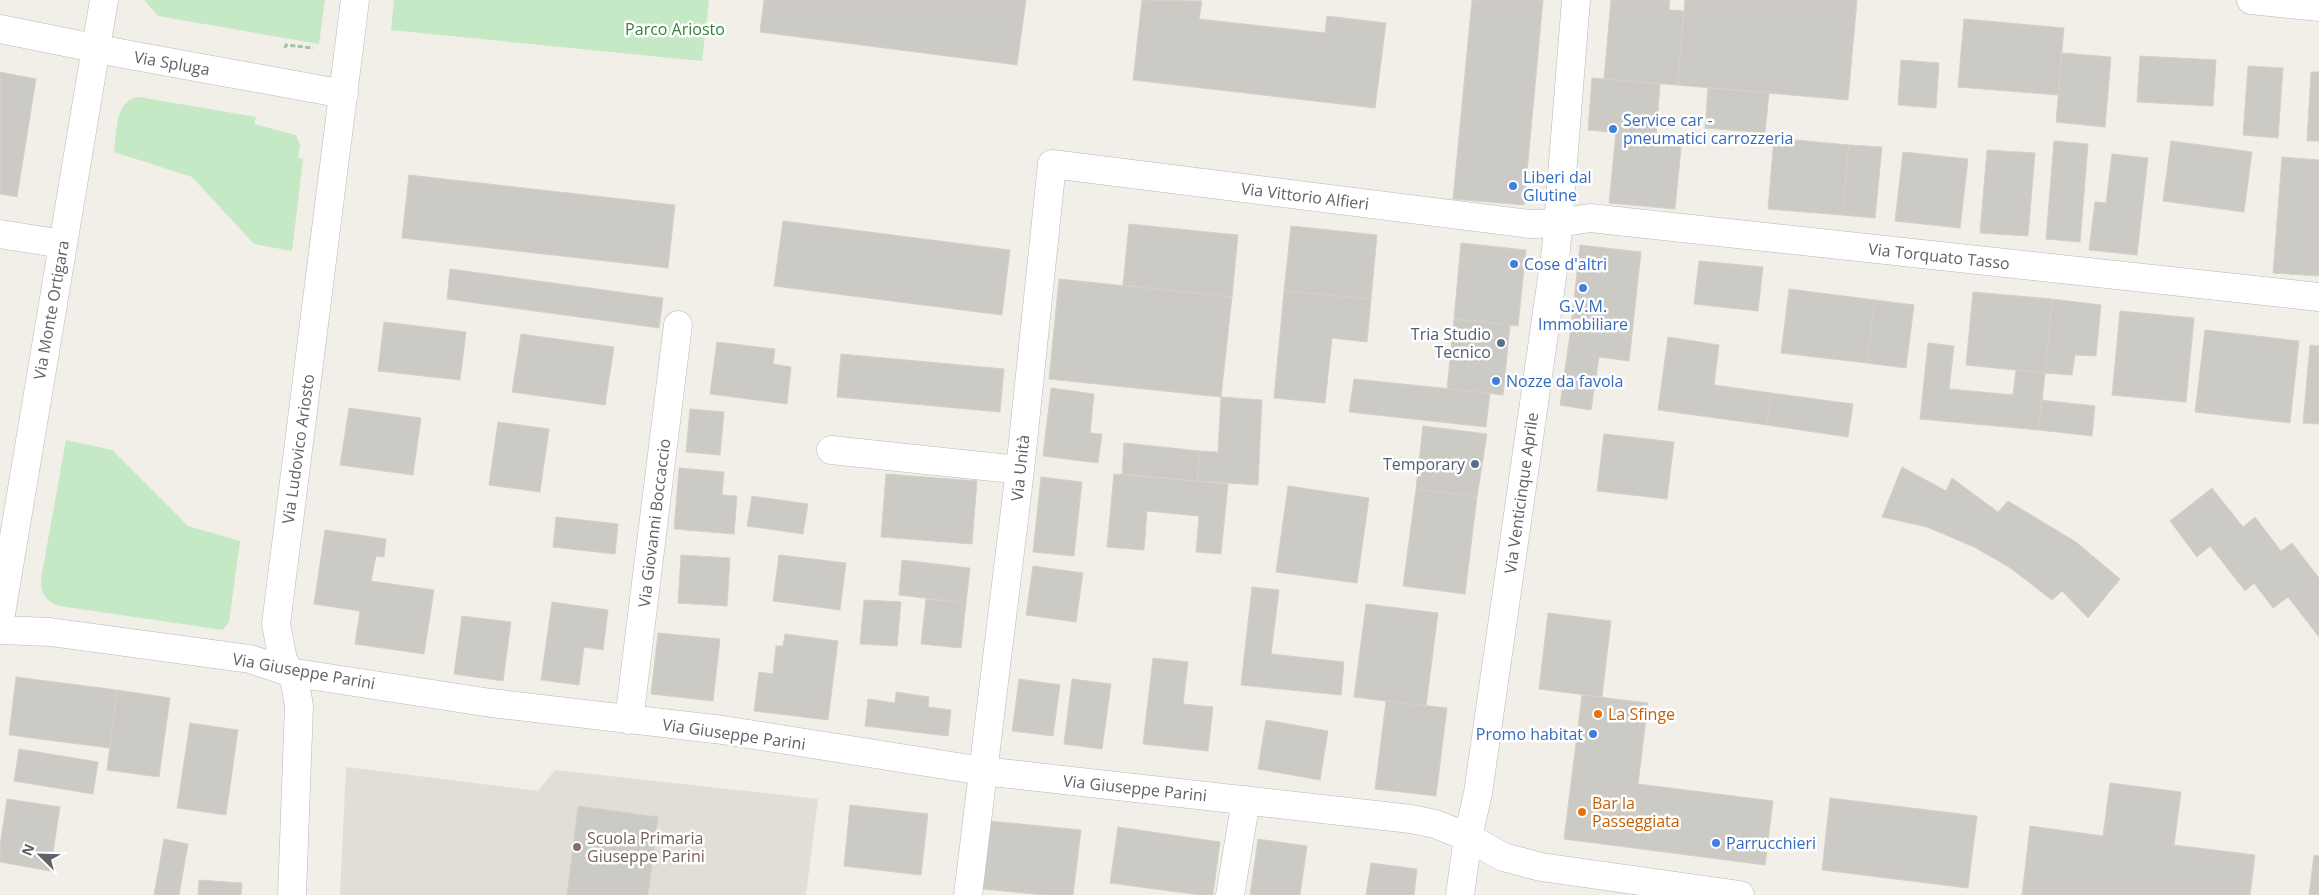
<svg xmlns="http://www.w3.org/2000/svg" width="2319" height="895" viewBox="0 0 2319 895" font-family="'Open Sans',sans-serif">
	<rect width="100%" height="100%" fill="#f1efe8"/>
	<path fill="#e1ded6" d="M346 767 538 791 555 770 818 799 806 895H340Z"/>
	<path fill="#c5e8c5" d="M144 0H325L319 44 158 16Z
		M394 0H709L702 61 391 30Z
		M139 97 256 117 254 124 296 135 300 145 298 158 303 159 292 251 254 244 192 177 114 152C117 133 114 100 139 97Z
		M66 440 112 450 188 526 240 541 229 622 223 630 60 606C46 602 40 593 41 579Z"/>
	<path fill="#cccac5" stroke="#d6d1c6" d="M764 0H1026L1017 65 760 32Z
		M1142 0 1202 1 1199 19 1325 33 1327 16 1386 23 1375 108 1133 80Z
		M1472 0H1543L1524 205 1453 199Z
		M1611 0H1670L1669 10 1684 11 1677 85 1604 79Z
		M1685 0H1857L1848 100 1677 85Z
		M1964 19 2064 28 2058 95 1958 87Z
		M2062 53 2111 57 2105 127 2056 122Z
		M2140 56 2216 60 2213 106 2137 102Z
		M1901 60 1939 63 1936 108 1898 105Z
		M2248 66 2283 68 2278 138 2243 135Z
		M0 72 36 79 17 197 0 194Z
		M2311 72H2319V141H2307Z
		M1592 78 1660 84 1656 136 1588 130Z
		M1708 88 1769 93 1765 133 1705 128Z
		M1616 132 1682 138 1675 209 1609 203Z
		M1774 138 1849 145 1842 215 1768 209Z
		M2054 141 2088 144 2080 242 2046 239Z
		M2171 141 2252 152 2244 212 2163 201Z
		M1849 145 1882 147 1875 218 1842 215Z
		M1987 150 2035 153 2028 236 1980 233Z
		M1903 152 1968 159 1960 228 1895 221Z
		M2112 154 2148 158 2137 255 2089 250 2095 202 2106 203Z
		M2282 157 2319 160V276L2273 273Z
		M409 175 675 205 668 268 402 238Z
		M783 221 1010 250 1002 315 774 286Z
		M1129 224 1238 235 1232 297 1123 285Z
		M1291 226 1377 235 1371 299 1284 291Z
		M1461 243 1526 250 1518 326 1454 319Z
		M1580 245 1641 252 1632 335 1571 327Z
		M1699 261 1763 267 1758 311 1694 304Z
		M450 269 663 298 659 328 447 299Z
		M1059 279 1232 297 1221 397 1049 379Z
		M1789 289 1875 300 1867 363 1781 353Z
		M1284 291 1371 299 1367 342 1332 338 1325 403 1274 398Z
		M1973 292 2052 299 2045 373 1966 365Z
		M2052 299 2101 305 2096 356 2075 355 2072 375 2045 373Z
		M1875 300 1914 305 1906 368 1867 363Z
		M2120 311 2194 318 2186 402 2112 395Z
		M1454 319 1510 325 1503 395 1447 389Z
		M384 322 466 332 460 380 378 371Z
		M1571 327 1632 335 1629 361 1599 357 1591 410 1560 405Z
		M2205 330 2299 341 2290 423 2195 412Z
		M521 334 614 347 605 405 512 392Z
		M1668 337 1719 345 1714 385 1771 393 1767 425 1658 410Z
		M717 342 775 349 773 364 791 367 787 404 710 394Z
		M1928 343 1954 346 1949 389 2013 395 2016 370 2045 373 2039 430 1920 419Z
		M2310 345 2319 346V424L2303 423Z
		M841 354 1004 369 1000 412 837 397Z
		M1354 379 1490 393 1486 427 1349 412Z
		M1051 388 1094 394 1090 433 1102 434 1098 463 1043 456Z
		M1771 393 1853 404 1848 437 1767 425Z
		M1221 397 1262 400 1258 485 1197 481 1200 451 1218 452Z
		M2041 400 2095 406 2092 436 2039 430Z
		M349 408 421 418 413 475 340 465Z
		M690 409 724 412 720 455 686 452Z
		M498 422 549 429 540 492 489 485Z
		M1423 426 1487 434 1477 497 1416 489Z
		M1604 434 1674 442 1667 499 1597 491Z
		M1124 443 1200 451 1197 481 1122 474Z
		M1902 467 1946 491 1952 478 1998 512 2008 501 2076 542 2120 579 2088 618 2062 591 2052 600 2009 567 1974 547 1927 527 1882 517Z
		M679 468 724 472 722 495 737 496 734 534 674 529Z
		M886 474 977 481 972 544 881 537Z
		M1114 474 1228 484 1221 554 1196 552 1199 516 1147 511 1144 550 1107 547Z
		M1041 477 1082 482 1074 556 1033 552Z
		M1288 486 1369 498 1357 583 1276 572Z
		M2212 488 2243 527 2255 517 2281 551 2292 543 2319 578V637L2288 597 2273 608 2254 583 2245 591 2210 546 2197 557 2170 521Z
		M1416 489 1477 497 1465 594 1403 586Z
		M752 496 808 504 803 534 747 526Z
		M556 517 618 524 615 554 553 547Z
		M325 530 386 539 384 557 376 556 371 581 434 590 424 654 355 644 360 611 314 604Z
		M681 555 730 558 727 606 678 603Z
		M779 555 846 563 840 610 773 601Z
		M902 560 970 568 966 603 899 595Z
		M1033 566 1083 573 1076 622 1026 615Z
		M1252 587 1279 590 1271 654 1344 662 1341 695 1241 685Z
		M926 599 966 603 961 648 921 644Z
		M864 600 901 602 897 646 860 644Z
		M552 602 608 610 603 650 584 647 579 685 541 680Z
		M1366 604 1438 613 1426 706 1354 697Z
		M1548 613 1611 621 1602 697 1539 689Z
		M462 616 511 622 503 681 454 674Z
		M658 633 720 639 713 701 651 694Z
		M785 634 838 641 828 720 754 711 759 672 773 674 776 646H783Z
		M1153 658 1188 662 1183 704 1213 707 1208 751 1143 744Z
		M16 677 117 690 110 748 9 735Z
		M1019 679 1060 685 1053 736 1012 731Z
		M1072 679 1111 684 1102 749 1064 744Z
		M117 690 170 698 159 777 107 770Z
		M896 692 929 697 928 707 951 710 948 736 865 726 868 699 895 703Z
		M1582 695 1648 703 1638 784 1773 801 1765 865 1564 839Z
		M1386 701 1447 708 1436 796 1375 789Z
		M1266 720 1328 731 1320 780 1258 769Z
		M190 723 238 730 226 815 177 808Z
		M19 749 98 762 93 794 14 781Z
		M2110 783 2181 792 2174 845 2255 855 2250 895H2022L2030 826 2103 836Z
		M1830 798 1977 816 1968 888 1822 870Z
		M7 799 60 807 50 871 0 862V846Z
		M850 805 928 814 921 875 844 866Z
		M578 806 658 817 648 895H567Z
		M990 821 1081 830 1073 895H1044L983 889Z
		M1118 827 1220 842 1213 895H1200L1110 883Z
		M164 839 188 844 179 895H154Z
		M1258 839 1307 846 1300 895H1250Z
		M2314 855 2319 856V895H2309Z
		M1371 863 1417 869 1414 895H1366Z
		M199 880 242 883 241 895H198Z"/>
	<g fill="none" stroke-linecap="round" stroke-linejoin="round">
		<g stroke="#b5b8bc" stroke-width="29">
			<path id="minor" d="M2251 0 2319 7
				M0 29 119 53 344 94
				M0 234 63 244
				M831 450 1020 470
				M0 620 104 0
				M0 630 50 632 250 659 289 672 491 703 723 730 983 771 1411 819 1435 824 1468 837 1503 857 1541 867 1740 895
				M629 720 678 325
				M292 895 299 706 295 682 283 660 276 624 355 0
				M968 895 1020 470 1052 164 1530 224 1559 223 1590 218 2319 297
				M1230 895 1246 800
				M1460 895 1468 837 1478 793 1556 250 1576 0"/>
		</g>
		<path stroke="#9cc7a9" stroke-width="3" stroke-dasharray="5 2.5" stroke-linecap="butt" d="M285 48 286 45 313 48"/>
		<use href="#minor" stroke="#fff" stroke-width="28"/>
	</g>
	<g fill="#3f7fe0" stroke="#fff" stroke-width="2">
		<circle cx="1613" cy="129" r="5"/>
		<circle cx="1513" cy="186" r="5"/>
		<circle cx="1514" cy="264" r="5"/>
		<circle cx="1583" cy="288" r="5"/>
		<circle cx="1496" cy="381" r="5"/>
		<circle cx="1593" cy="734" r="5"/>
		<circle cx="1716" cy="843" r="5"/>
	</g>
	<g fill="#5c6f8a" stroke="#fff" stroke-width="2">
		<circle cx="1501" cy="343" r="5"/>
		<circle cx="1475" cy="464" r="5"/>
	</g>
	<g fill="#e8710a" stroke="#fff" stroke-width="2">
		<circle cx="1598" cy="714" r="5"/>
		<circle cx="1582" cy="812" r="5"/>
	</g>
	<circle fill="#8d6e63" stroke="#fff" stroke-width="2" cx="577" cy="847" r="5"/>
	<g text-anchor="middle" stroke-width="5" stroke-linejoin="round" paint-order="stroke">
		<g font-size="16" fill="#348238" stroke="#fff">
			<text x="675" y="35">Parco Ariosto</text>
		</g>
		<g font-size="16" fill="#5f6368" stroke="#fff">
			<text transform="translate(172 63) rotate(10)" y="6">Via Spluga</text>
			<text transform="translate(1305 196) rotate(7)" y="6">Via Vittorio Alfieri</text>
			<text transform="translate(1939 256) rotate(6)" y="6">Via Torquato Tasso</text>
			<text transform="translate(51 310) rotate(-80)" y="6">Via Monte Ortigara</text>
			<text transform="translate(298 449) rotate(-82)" y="6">Via Ludovico Ariosto</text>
			<text transform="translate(1020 468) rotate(-84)" y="6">Via Unità</text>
			<text transform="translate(1521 493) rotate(-82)" y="6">Via Venticinque Aprile</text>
			<text transform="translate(654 523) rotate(-83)" y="6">Via Giovanni Boccaccio</text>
			<text transform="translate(304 671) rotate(10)" y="6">Via Giuseppe Parini</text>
			<text transform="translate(734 734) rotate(8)" y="6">Via Giuseppe Parini</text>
			<text transform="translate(1135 788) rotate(6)" y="6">Via Giuseppe Parini</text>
		</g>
		<g font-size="16" fill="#366cbe" stroke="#fff" text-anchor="start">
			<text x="1623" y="126">Service car -<tspan x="1623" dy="18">pneumatici carrozzeria</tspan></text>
			<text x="1523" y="183">Liberi dal<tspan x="1523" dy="18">Glutine</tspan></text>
			<text x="1524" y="270">Cose d'altri</text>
			<text x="1583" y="312" text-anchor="middle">G.V.M.<tspan x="1583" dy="18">Immobiliare</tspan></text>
			<text x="1506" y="387">Nozze da favola</text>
			<text x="1583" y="740" text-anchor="end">Promo habitat</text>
			<text x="1726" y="849">Parrucchieri</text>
		</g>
		<g font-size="16" fill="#4e5e75" stroke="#fff" text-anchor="end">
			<text x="1491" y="340">Tria Studio<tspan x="1491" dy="18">Tecnico</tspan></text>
			<text x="1465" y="470">Temporary</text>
		</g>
		<g font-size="16" fill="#c56008" stroke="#fff" text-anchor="start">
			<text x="1608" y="720">La Sfinge</text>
			<text x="1592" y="809">Bar la<tspan x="1592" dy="18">Passeggiata</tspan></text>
		</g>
		<g font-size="16" fill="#785e54" stroke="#fff" text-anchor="start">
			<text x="587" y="844">Scuola Primaria<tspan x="587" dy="18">Giuseppe Parini</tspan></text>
		</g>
	</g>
	<g transform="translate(40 855) rotate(293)" stroke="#ffffff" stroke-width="4" paint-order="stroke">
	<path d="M0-4L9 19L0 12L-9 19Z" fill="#5f6368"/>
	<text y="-8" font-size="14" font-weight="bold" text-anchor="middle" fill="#5f6368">N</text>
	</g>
</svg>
